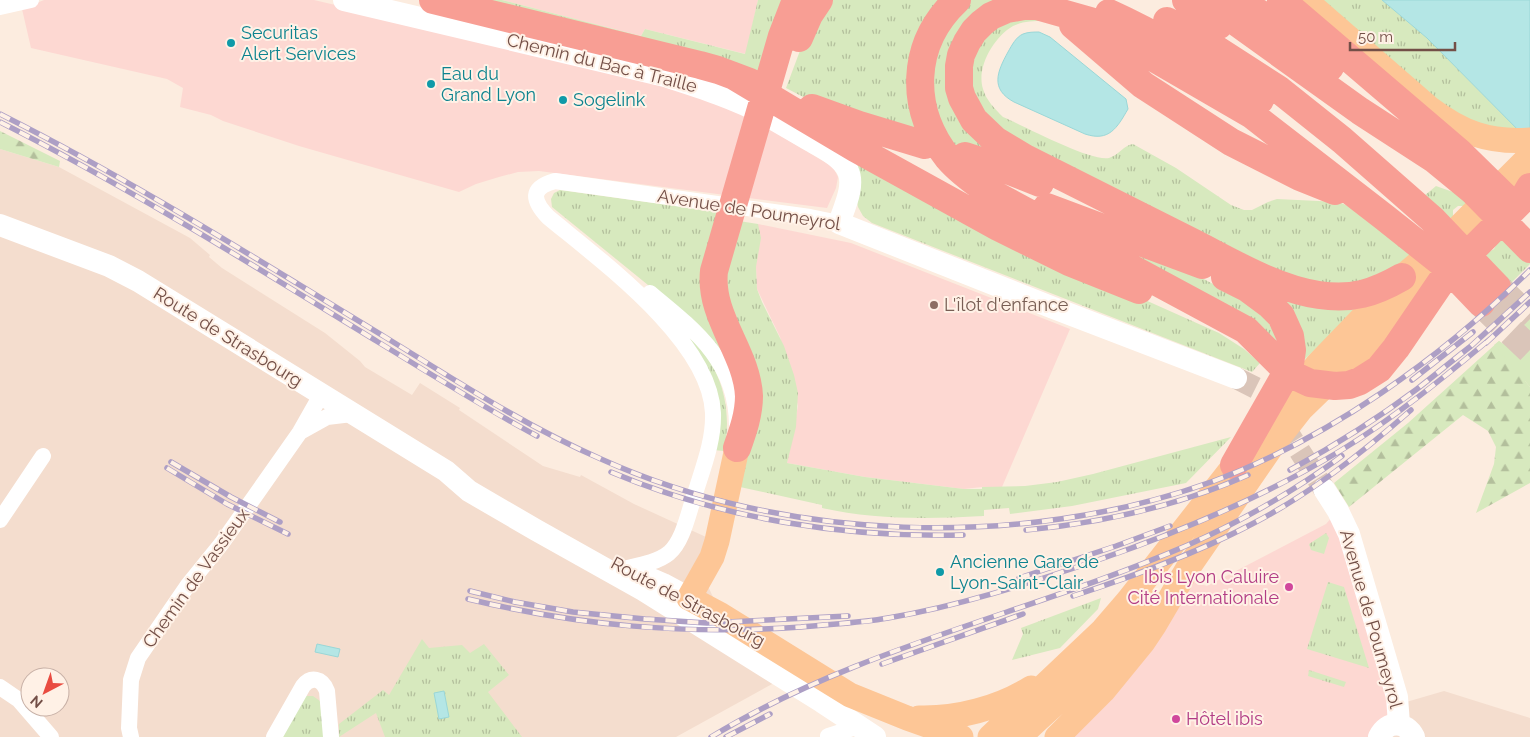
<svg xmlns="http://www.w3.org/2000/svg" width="1530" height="737" viewBox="0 0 1530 737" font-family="Raleway,sans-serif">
	<defs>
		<pattern id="grass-tufts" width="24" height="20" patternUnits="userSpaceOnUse" patternTransform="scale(1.25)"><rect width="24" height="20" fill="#d7e9be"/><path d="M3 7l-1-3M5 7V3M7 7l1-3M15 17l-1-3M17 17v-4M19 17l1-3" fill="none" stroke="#b3bf9c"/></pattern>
		<pattern id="forest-firs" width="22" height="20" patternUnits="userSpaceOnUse" patternTransform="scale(1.25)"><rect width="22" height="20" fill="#d7e9be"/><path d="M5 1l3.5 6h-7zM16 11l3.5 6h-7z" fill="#b3bf9c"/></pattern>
	</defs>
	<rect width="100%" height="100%" fill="#fcecdf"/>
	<path fill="#f4ddce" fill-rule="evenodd" d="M0 149 59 167 190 238 210 255 209 257 222 268 325 333 360 361 365 367 412 395 420 383 460 408 459 410 543 466 580 477 581 475 634 504 706 537 698 565 713 597 774 683 676 737H0ZM30 677H60V707H30Z
		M1444 691 1530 718V737H1376L1396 705Z"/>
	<path fill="#fdd8d2" d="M44 0H314L531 51 705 97 761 124 833 167 838 177 836 188 827 208 539 171 518 172 499 177 476 184 459 192 299 146 223 121 211 115 180 107 183 88 167 79 31 48 22 9Z
		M502 0H758L746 54 645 29 641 36Z
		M758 224 851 243 1070 329 1002 487H982L964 489 865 477 787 463 798 406 780 337 757 289 756 267Z
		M1333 516 1396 698 1376 737H1057L1188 580 1207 586 1326 524Z"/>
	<path fill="url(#grass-tufts)" fill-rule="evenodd" d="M465 0H502L641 36 645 29 745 54 758 0H791L763 81Z
		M825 0H940L924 138 832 112 786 88 807 32Z
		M970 0H1015L953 57 999 152 957 150 941 126 930 85 942 33Z
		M1320 0H1382L1427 38 1517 129 1484 126 1447 109Z
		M1011 16 1044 21C1033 21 1023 21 1013 26 994 37 976 67 983 89 986 100 995 109 1003 117 1024 126 1091 162 1109 158 1119 155 1124 145 1133 144L1176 168 1231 205 1244 210H1252L1268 202 1277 199 1339 202 1368 215 1412 253 1389 272 1379 279 1311 287 992 129 966 75 976 44Z
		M848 152 1125 291 1219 333 1244 349 1260 363 1252 372 872 223 863 216 858 207Z
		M1436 186 1470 198 1530 258V264L1510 284 1424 196ZM1458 206H1463L1496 245 1494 249 1489 252 1453 216V210Z
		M560 190 719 212 733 370 680 311 552 207 551 199 554 193Z
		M1036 207 1183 268 1260 309 1276 332 1277 345Z
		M739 221 758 224 761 238 756 267 757 289 762 302 784 346 794 375 798 393 796 427 787 463 865 477 964 489H982V487L1025 486 1057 482 1093 474 1231 437 1186 483 1072 506 1010 514 1009 508 984 510V516H983C929 519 875 520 822 508V505L740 487 739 343 722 266Z
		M1277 291 1364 303 1305 359 1298 353Z
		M687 336C722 363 733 410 724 451L713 450 715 440Z
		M1326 533 1329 538 1324 554 1311 550 1309 544Z
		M1328 582 1344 587 1369 668 1307 649Z
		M1101 598 1098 609 1060 648 1012 660 1023 634 1021 628Z
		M422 639 429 648 462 645 470 653 484 644 509 675 488 692 522 737H385L376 713 339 737V724L383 690 389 695Z
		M1309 670 1346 682 1344 687 1308 676Z
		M306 696H313L320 701 324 737H282Z"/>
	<path fill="url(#forest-firs)" d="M0 131 60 161 59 167 0 149Z
		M1530 319 1525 381 1530 387V483L1476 513 1494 464 1496 447 1488 431 1463 415 1349 507 1334 483 1408 423 1499 341 1503 344Z"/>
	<path fill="#d7e9be" d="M1530 319V387L1494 345 1499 341 1503 344Z"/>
	<path fill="#b4e6e5" stroke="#9ad7d7" d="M1382 0H1530V142L1427 38Z
		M1039 32 1050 37 1126 99 1128 109C1117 128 1109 142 1085 134L1014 102C990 89 997 72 1008 52 1012 45 1016 37 1023 34 1028 32 1034 32 1039 32Z
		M317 644 340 649 338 657 315 652Z
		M444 691 449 717 439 719 434 693Z"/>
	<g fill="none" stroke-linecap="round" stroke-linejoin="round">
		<path stroke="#dac5b9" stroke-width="22" stroke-dasharray="22 11" stroke-linecap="butt" d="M1236 378 1256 388 1267 400 1324 489"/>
		<path stroke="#dac5b9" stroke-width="28" stroke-dasharray="28 14" stroke-linecap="butt" d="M1497 287 1530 319
			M1481 303 1530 350"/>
		<path stroke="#fff" stroke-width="16" d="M0 7 31 0
			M650 293C695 330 737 362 737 426
			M300 432 327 417 352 414
			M0 520 43 456
			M627 568C641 565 658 562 669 553 683 541 688 514 694 497 702 470 714 442 713 413 710 340 601 261 548 217 532 200 530 188 555 181L810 217 839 223
			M0 687 19 700 51 737
			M828 736 859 726
			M131 737 129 728 131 680 138 658 188 585 222 543 300 432 321 395
			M274 737 303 686C311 676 322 678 327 691L331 737"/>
		<path stroke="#fff" stroke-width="22" d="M344 0 665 76C699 87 734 98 766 115 780 123 795 132 809 140 822 148 841 156 848 171 855 186 844 208 839 223L1051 307 1236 378
			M0 225 109 266 138 281 446 471 469 491 536 530 643 590 822 702 875 737
			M1324 489 1338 511 1349 534 1397 697 1399 724
			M633 571 663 584 689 598 681 605 674 607
			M1379 737C1387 720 1406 721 1414 737"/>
		<path stroke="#fdc696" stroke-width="25" d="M1305 0 1429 108C1462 133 1489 143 1530 140
			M737 448 717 541 712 557 689 598 721 615 850 695 907 718 961 737
			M919 718C957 719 999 708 1031 688
			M990 737 1103 630 1128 601 1259 434 1317 365 1402 277 1447 239 1530 156
			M1019 737C1065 694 1113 653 1151 603
			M1057 737 1103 691 1143 642 1155 624 1188 568 1272 446 1290 423 1301 409 1368 344 1396 312 1446 261"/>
		<path stroke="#f89e94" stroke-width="28" d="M433 0 700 65 718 70 750 82
			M957 0C910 44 909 109 948 158 959 171 973 181 986 190L1246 330 1286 370 1295 376 1310 383 1335 386 1349 385 1360 381 1379 369 1396 348 1443 279 1523 199 1530 187
			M1186 0 1219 25
			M1208 0 1229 17 1360 111 1434 159 1473 191 1530 249
			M1231 0 1259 13 1330 67
			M1281 0 1460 153 1506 198
			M1109 13C1162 37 1211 67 1260 100
			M1167 21 1202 40 1278 89 1342 140 1432 219 1497 287
			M1073 25 1143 85 1231 142 1300 177 1335 191
			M799 38 809 15 819 0
			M734 76 855 148 998 227 1069 262 1139 290
			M812 108 859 125 925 145
			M965 156 1002 168 1040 183
			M1047 207 1202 265
			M1437 257 1481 303
			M1225 277 1247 288 1270 305 1281 316 1290 336 1292 350 1290 364 1283 379 1234 465
			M1402 277C1374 293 1352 300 1319 295 1277 289 1233 263 1196 244 1139 215 1082 187 1025 158L995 140 974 120 962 98 959 88V66L961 55 967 42 974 31 982 23 991 16 1007 9 1024 6H1037L1090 21 1252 115 1384 217 1447 267
			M737 448C743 431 749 414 749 396 747 352 709 317 714 271L782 36 796 0"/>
		<g stroke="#ad9fc5" stroke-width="5.5">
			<path id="rail" d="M0 114C133 181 258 260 385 337 455 380 525 426 601 459 784 542 1022 550 1211 482 1327 440 1443 357 1530 270
				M0 122C130 188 254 266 378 342 431 374 483 407 537 436
				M1486 343 1530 302
				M1471 346 1530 292
				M1412 380 1473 332
				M171 462 231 497 280 522
				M167 468 227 504 288 534
				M1290 470C1334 446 1377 419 1417 389 1435 375 1453 360 1471 346
				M611 472C722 519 844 538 963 535
				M1026 530C1101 523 1178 506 1248 475
				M1019 578 1116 546 1170 526
				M470 591 515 602 573 612 645 619 707 623 848 616
				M1073 596C1134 576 1195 554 1252 524 1310 494 1362 453 1411 410
				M468 599C581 626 685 635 801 627 830 624 860 623 888 618 959 606 1027 584 1095 561 1180 532 1263 497 1340 451 1394 418 1442 379 1490 339
				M882 664 1023 614
				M711 737C859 647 1031 613 1188 545 1242 521 1294 491 1342 456
				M726 737 770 714"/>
		</g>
		<use href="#rail" stroke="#fff1e6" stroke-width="4" stroke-dasharray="11" stroke-linecap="butt"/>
	</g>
	<g fill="#0f9aa8" stroke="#fff1e6" stroke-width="2">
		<circle cx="231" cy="43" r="5"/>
		<circle cx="431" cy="84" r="5"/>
		<circle cx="563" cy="100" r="5"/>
		<circle cx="940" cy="572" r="5"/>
	</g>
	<circle fill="#8d6e63" stroke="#fff1e6" stroke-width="2" cx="934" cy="305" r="5"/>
	<g fill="#d1479c" stroke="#fff1e6" stroke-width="2">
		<circle cx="1289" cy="587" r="5"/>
		<circle cx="1176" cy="719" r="5"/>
	</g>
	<g text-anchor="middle" stroke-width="4" stroke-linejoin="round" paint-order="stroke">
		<g font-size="18" fill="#0d838f" stroke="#fff1e6" text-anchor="start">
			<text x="241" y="39">Securitas<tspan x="241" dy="21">Alert Services</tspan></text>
			<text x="441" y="80">Eau du<tspan x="441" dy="21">Grand Lyon</tspan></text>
			<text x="573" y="106">Sogelink</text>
			<text x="950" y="568">Ancienne Gare de<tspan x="950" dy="21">Lyon-Saint-Clair</tspan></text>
		</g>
		<g font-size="18" fill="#734f47" stroke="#fff1e6">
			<text transform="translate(602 63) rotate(14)" y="6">Chemin du Bac à Traille</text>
			<text transform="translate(749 210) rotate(9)" y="6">Avenue de Poumeyrol</text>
			<text transform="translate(228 337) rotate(32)" y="6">Route de Strasbourg</text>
			<text transform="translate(196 578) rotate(-54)" y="6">Chemin de Vassieux</text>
			<text transform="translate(688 602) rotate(28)" y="6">Route de Strasbourg</text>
			<text transform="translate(1371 619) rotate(74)" y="6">Avenue de Poumeyrol</text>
		</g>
		<g font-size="18" fill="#785e54" stroke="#fff1e6" text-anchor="start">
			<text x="944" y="311">L'îlot d'enfance</text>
		</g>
		<g font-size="18" fill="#b23c85" stroke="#fff1e6" text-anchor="end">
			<text x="1279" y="583">Ibis Lyon Caluire<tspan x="1279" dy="21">Cité Internationale</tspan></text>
			<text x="1186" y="725" text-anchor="start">Hôtel ibis</text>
		</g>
	</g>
	<g transform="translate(45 692) rotate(221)"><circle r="24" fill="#fff1e6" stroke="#c7b0a6"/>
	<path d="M0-4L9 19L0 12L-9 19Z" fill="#e94c41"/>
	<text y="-8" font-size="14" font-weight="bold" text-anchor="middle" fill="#734f47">N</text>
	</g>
	<path d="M1350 42v8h105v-8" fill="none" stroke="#734f47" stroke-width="2.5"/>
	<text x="1358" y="42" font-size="15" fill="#734f47" stroke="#fff1e6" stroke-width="4" paint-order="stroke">50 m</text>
</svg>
